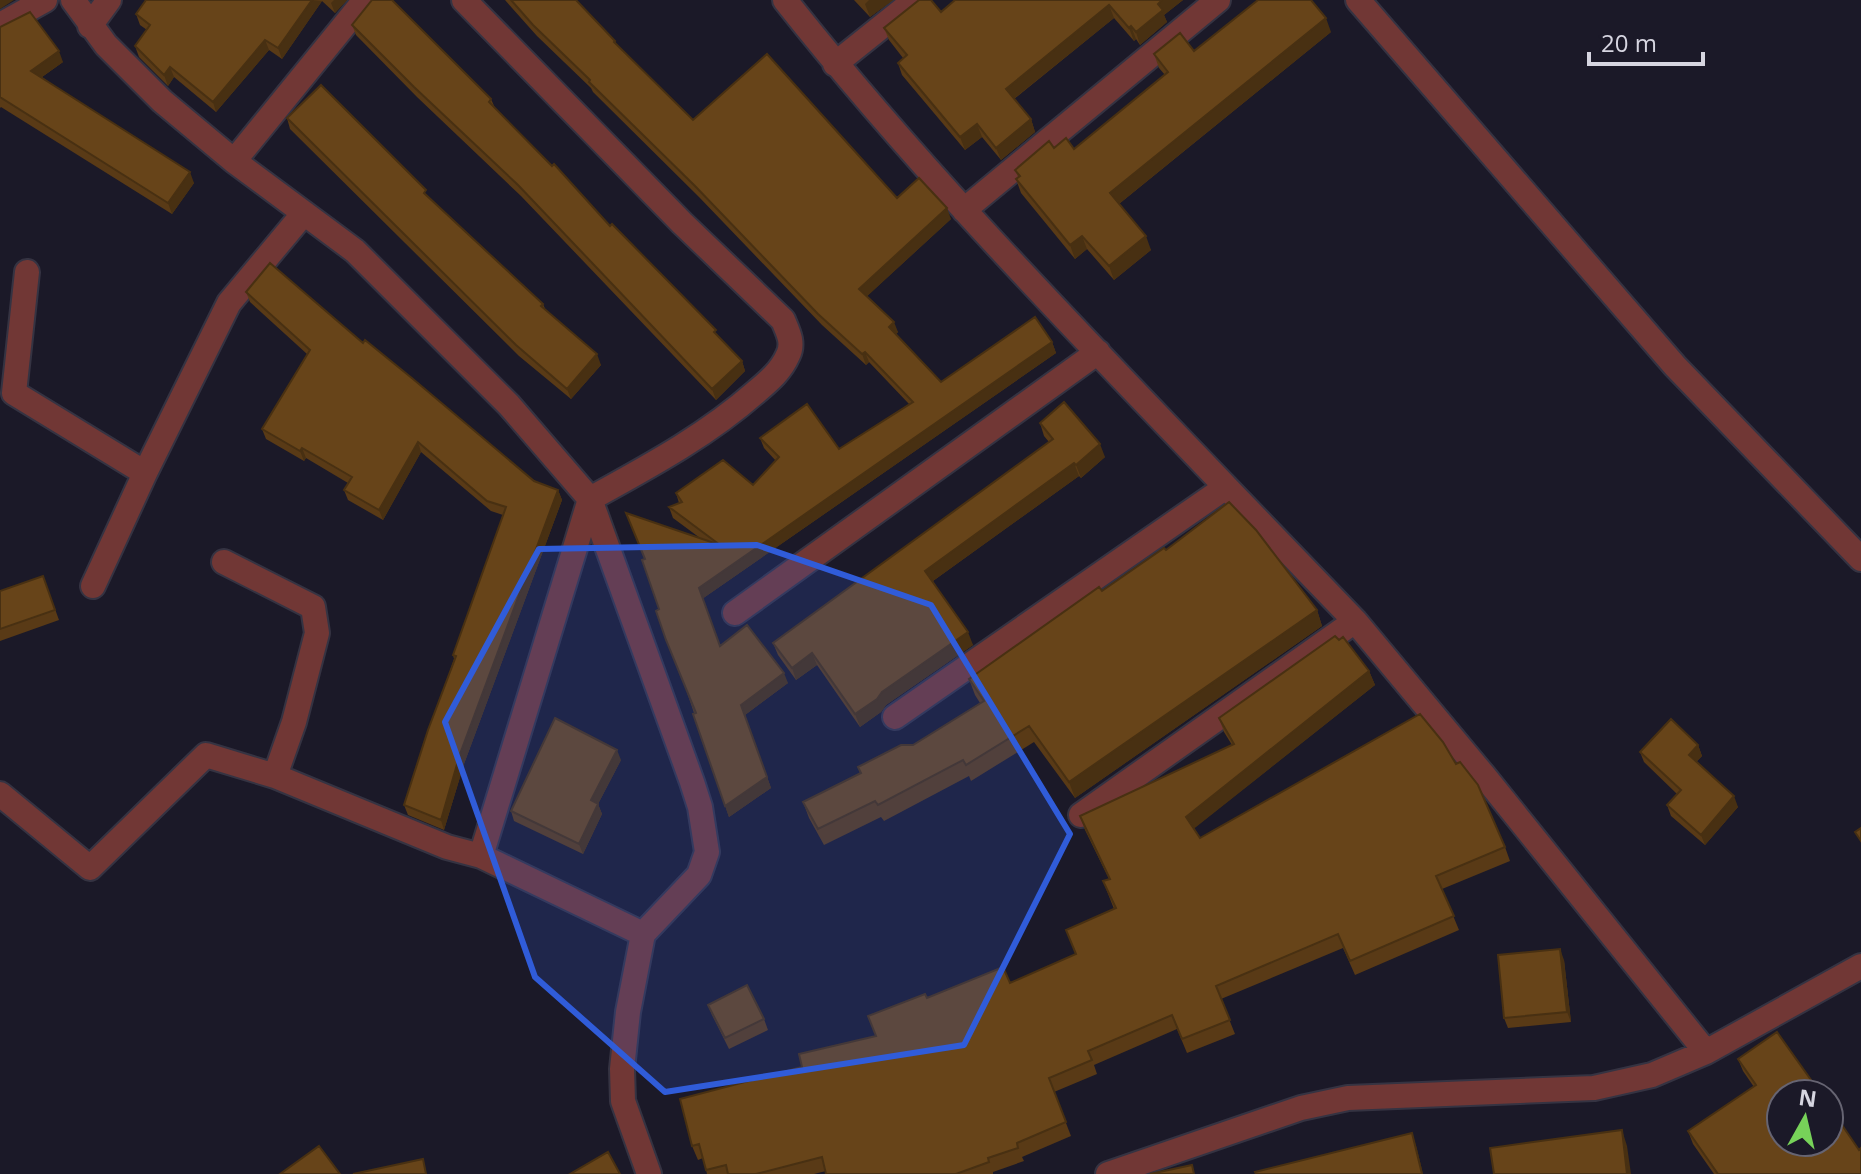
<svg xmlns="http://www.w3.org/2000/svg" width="1861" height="1174" viewBox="0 0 1861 1174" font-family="'Open Sans',sans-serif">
	<rect width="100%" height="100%" fill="#1b1928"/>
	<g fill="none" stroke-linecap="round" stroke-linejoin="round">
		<g stroke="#353342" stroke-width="28">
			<path id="minor" d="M73 0 106 45 162 101 234 161 355 251 509 405 590 499 692 782 700 807 707 852 699 875 643 934 628 1012 622 1069 623 1101 649 1174
				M464 0 682 223 783 320C788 332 794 343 788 355 781 371 769 381 756 392 706 436 648 467 590 499L481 856
				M785 0C921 172 1075 329 1226 487
				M1358 0 1675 366 1861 559
				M0 25 45 0
				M90 26 109 0
				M835 64 915 0
				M234 161 365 0
				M964 210 1218 0
				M27 272 14 393 145 473
				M224 562 313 607 317 633 294 722 275 776 447 847 481 856 643 934
				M93 586 145 473 229 303 304 213
				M735 613 1098 352
				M895 717 1226 487 1355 621 1485 777 1706 1052
				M0 794 90 868 206 755 275 776
				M1081 815 1355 621
				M1108 1174 1301 1108 1348 1098 1594 1088 1652 1075 1706 1052 1861 966"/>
		</g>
		<use href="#minor" stroke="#713735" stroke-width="24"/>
	</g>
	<path fill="#593a16" d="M146 0H347L335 13 322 1 282 59 269 50 216 112 174 77 168 86 139 57 135 46 147 30 140 25 136 14Z
		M505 0H576L615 41 617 46 693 120 951 219 867 296 898 332 896 334 941 382 1052 342 1056 353 702 599 720 646 788 683 745 715 771 788 729 817 659 609 700 538 673 518 669 507 679 503 676 493 753 485 776 461 764 448 760 438 839 449 909 404 869 362 866 365 822 325 699 197 593 92 591 88 537 36Z
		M854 0H893L870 17Z
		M955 0H1183L1164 15 1167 22 1140 45 1136 39 1134 41 1114 18 1014 99 1031 119 1035 132 1001 160 982 137 965 150 902 75 898 63 903 58 889 40 884 28 941 12Z
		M352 25 491 99 495 108 742 361 745 371 716 400 521 196 417 97 356 35Z
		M0 27 63 62 42 77 194 183 172 214 1 107 0 108Z
		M1331 32 1119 204 1151 250 1114 280 1087 249 1075 259 1021 193 1016 179 1018 177 1015 170 1054 148 1074 149 1165 75 1159 68 1154 54 1194 51Z
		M287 118 430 199 543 304 546 311 601 365 571 399 519 356 290 129Z
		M246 292 363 343 534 481 558 490 562 500 464 764 444 830 408 815 404 805 454 659 453 655 503 515 491 511 421 452 383 520 348 500 344 490 348 483 306 458 304 461 266 439 262 429 307 354 250 302Z
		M1040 423 1105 457 1081 478 1079 476 933 581 973 645 886 705 881 712 860 727 817 665 796 680 778 655 773 643 1049 442 1044 436Z
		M1166 550 1317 610 1322 626 1075 798 1034 742 971 781 969 776 884 821 881 817 824 845 809 818 803 802 860 773 858 767 913 745 980 703 975 695 969 679 1102 591Z
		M43 576 59 620 0 641V591Z
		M1339 640 1369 671 1375 685 1194 828 1200 838 1505 847 1510 861 1442 889 1459 930 1355 975 1343 948 1221 999 1235 1034 1187 1053 1177 1029 1094 1065 1097 1074 1054 1092 1071 1136 1022 1157 1024 1161 993 1172V1174H826V1171L814 1174H707L703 1158 698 1160 692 1146 802 1067 876 1036 927 998 1010 983 1076 955 1066 930 1114 909 1103 881 1109 879 1085 830 1080 816 1232 745 1224 732 1219 718Z
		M1698 745 1702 756 1696 762 1738 807 1705 845 1671 816 1667 805 1677 794 1644 762 1640 752Z
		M621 760 598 804 602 814 583 854 514 821 511 811Z
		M1564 960 1571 1022 1508 1028 1504 1018Z
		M708 1005 764 1019 768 1030 729 1049 712 1015Z
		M1738 1059 1861 1174H1714L1693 1144 1688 1131 1754 1087 1743 1071Z"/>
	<path fill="#483012" d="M0 0H14L0 9Z
		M312 0 322 1 282 59 278 48Z
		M334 0H347L335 13 331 3Z
		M869 0H893L870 17 865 4Z
		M1162 0H1183L1164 15 1167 22 1140 45 1136 32 1158 4Z
		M1109 5 1114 18 1011 101 1006 89Z
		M1326 18 1331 32 1115 207 1110 193Z
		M1131 26 1136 39 1134 41 1129 28Z
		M265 40 269 50 216 112 213 102Z
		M59 51 63 62 35 82 31 71Z
		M170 67 174 77 168 86 164 75Z
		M1031 119 1035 132 1001 160 996 148Z
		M977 124 982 137 965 150 960 137Z
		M190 172 194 183 172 214 168 203Z
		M947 208 951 219 863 300 859 289Z
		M1082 236 1087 249 1075 259 1070 245Z
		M1146 236 1151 250 1114 280 1109 266Z
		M894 322 898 332 893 338 889 327Z
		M1052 342 1056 353 702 599 699 588Z
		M865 352 869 362 866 365 862 354Z
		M597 354 601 365 571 399 567 389Z
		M742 361 745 371 716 400 712 389Z
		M418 442 421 452 383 520 379 510Z
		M1100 444 1105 457 1081 478 1076 465Z
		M302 448 306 458 304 461 300 451Z
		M1074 463 1079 476 930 583 925 571Z
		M558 490 562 500 464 764 444 830 441 820 460 754Z
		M1317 610 1322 626 1075 798 1069 782Z
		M968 632 973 645 886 705 881 712 860 727 855 714 882 692Z
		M812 653 817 665 796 680 792 668Z
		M1369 671 1375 685 1191 831 1186 817Z
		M784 673 788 683 745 715 771 788 729 817 725 806 741 705Z
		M1698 745 1702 756 1692 766 1689 755Z
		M617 750 621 760 598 804 602 814 583 854 579 844 591 800Z
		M1734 796 1738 807 1705 845 1701 835Z
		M1560 949 1564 960 1571 1022 1567 1012Z
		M1622 1130 1627 1146 1631 1174H1627Z
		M1412 1133 1417 1149 1423 1174H1422Z"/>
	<path fill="#674419" stroke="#483012" stroke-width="2" d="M146 0H312L278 48 265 40 213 102 170 67 164 75 135 46 150 25 136 14Z
		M372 0H392L491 99 489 102 552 166 554 164 610 226 612 224 716 330 714 332 742 361 712 389 518 185 414 87 352 25Z
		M511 0H576L615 41 614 42 693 120 767 54 897 198 919 178 947 208 859 289 894 322 889 327 941 382 1035 317 1052 342 699 588 720 646 747 625 784 673 741 705 767 777 725 806 693 714 696 713 666 640 656 611 659 609 642 560 645 559 626 513 720 545 669 507 682 502 676 493 723 460 753 485 779 457 760 438 807 404 839 449 913 402 865 352 862 354 818 314 695 186 589 82 590 80 533 25Z
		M919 0H931L941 12 955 0H1162L1158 4 1163 10 1136 32 1131 26 1129 28 1109 5 1006 89 1031 119 996 148 977 124 960 137 898 63 907 55 884 28Z
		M1258 0H1311L1326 18 1110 193 1146 236 1109 266 1082 236 1070 245 1016 179 1020 176 1015 170 1049 141 1054 148 1066 138 1074 149 1168 72 1154 54 1180 33 1194 51Z
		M30 12 59 51 31 71 190 172 168 203 0 97V27Z
		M321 85 426 190 424 193 543 304 541 306 597 354 567 389 516 345 287 118Z
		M270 263 363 343 365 340 413 379 534 481 558 490 460 754 441 820 404 805 428 730 456 656 453 655 506 507 487 501 418 442 379 510 344 490 352 477 302 448 300 451 262 429 310 350 246 292Z
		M1064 402 1100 444 1076 465 1074 463 925 571 968 632 882 692 877 699 855 714 812 653 792 668 773 643 1053 439 1040 423Z
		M1229 502 1256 530 1317 610 1069 782 1029 726 966 765 963 760 878 805 875 801 818 829 803 802 861 773 858 767 901 745H913L984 701 969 679 1099 587 1102 591 1164 548 1166 550Z
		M43 576 55 610 0 629V591Z
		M1335 636 1339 640 1343 637 1369 671 1186 817 1200 838 1420 714 1443 742 1456 764 1460 762 1478 785 1505 847 1436 876 1454 916 1350 961 1338 934 1216 986 1230 1020 1182 1039 1172 1015 1088 1051 1092 1060 1049 1078 1066 1122 1017 1143 1018 1148 988 1158 989 1162 956 1174H826L822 1157 756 1174H728L726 1165 706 1170 699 1144 692 1146 680 1099 802 1067 799 1054 876 1036 868 1016 925 994 927 998 1003 967 1010 983 1076 954 1066 930 1116 908 1103 881 1110 879 1080 816 1234 744 1219 718Z
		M555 718 617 750 591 800 598 804 579 844 511 811Z
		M1671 719 1698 745 1689 755 1734 796 1701 835 1667 805 1681 790 1640 752Z
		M1861 828V841L1855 832Z
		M1560 949 1567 1012 1504 1018 1498 955Z
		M747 985 764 1019 725 1038 708 1005Z
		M1777 1032 1821 1094H1781V1142H1829V1106L1859 1150 1861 1148V1174H1718L1688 1131 1756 1085 1738 1059Z
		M1622 1130 1627 1174H1494L1490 1148Z
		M1412 1133 1422 1174H1256L1255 1172Z
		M319 1146 340 1174H280Z
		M608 1152 620 1174H570Z
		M423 1159 426 1174H353Z
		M1192 1165 1194 1174H1150Z"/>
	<path fill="#305cd9" fill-opacity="0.2" stroke="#305cd9" stroke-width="6" stroke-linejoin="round" d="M757 545 931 605 1070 834 964 1045 665 1092 535 977 445 722 539 549Z"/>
	<g transform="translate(1805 1118) rotate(8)"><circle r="38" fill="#1b1928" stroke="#666472" stroke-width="2"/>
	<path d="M0-6L14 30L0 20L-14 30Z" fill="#77d259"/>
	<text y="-12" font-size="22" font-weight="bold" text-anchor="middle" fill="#d6d5e0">N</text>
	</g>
	<path d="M1589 52v12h114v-12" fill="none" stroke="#d6d5e0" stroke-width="4"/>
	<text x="1601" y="52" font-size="24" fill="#d6d5e0" stroke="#1b1928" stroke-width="6" paint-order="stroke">20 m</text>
</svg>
